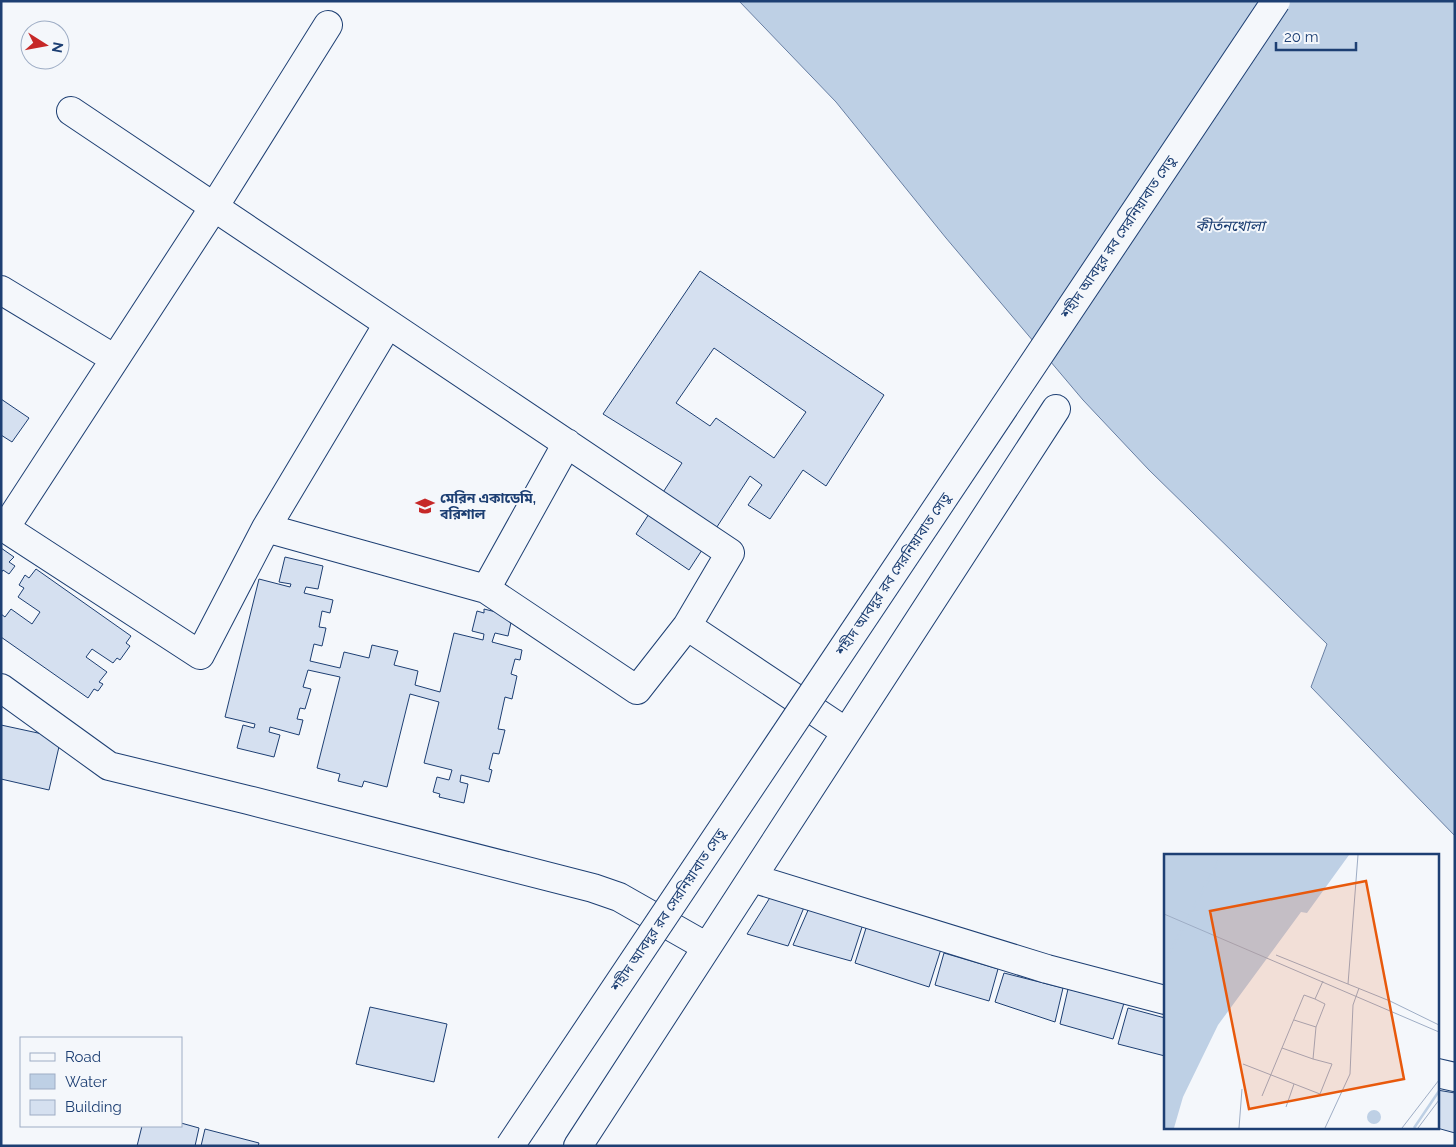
<svg xmlns="http://www.w3.org/2000/svg" width="1456" height="1147" viewBox="0 0 1456 1147" font-family="Raleway,'Noto Sans Bengali',sans-serif">
	<rect width="100%" height="100%" fill="#f4f7fb"/>
	<path fill="#bed0e5" stroke="#687fa3" d="M739 1H1455V836L1311 687 1327 644 1149 470 1083 400 946 238 836 102Z"/>
	<path fill="#d5e0f0" stroke="#1d3f73" fill-rule="evenodd" d="M700 271 884 395 826 486 803 470 770 519 748 505 762 485 750 476 689 570 636 534 682 463 603 414ZM714 348 806 412 774 458 716 418 710 426 676 403Z
		M1 399 29 418 12 442 1 435Z
		M1 548 14 557 9 562 15 566 9 574 3 570 1 573Z
		M285 557 323 566 318 589 306 587 304 593 333 600 330 613 322 611 319 627 326 628 322 646 314 644 310 661 340 668 344 652 369 658 372 645 398 651 394 665 418 671 415 685 440 692 454 633 483 640 484 634 472 631 477 611 484 613V609L508 615 512 618 508 636 495 633 492 642 522 650 520 660 515 659 511 674 517 676 512 699 505 697 498 729 505 730 499 754 493 753 489 769 492 770 489 782 461 775 460 782 468 784 464 803 439 797 440 794 433 792 437 777 449 780 452 770 424 763 439 702 410 694 387 787 364 781 362 787 338 781 340 774 317 768 340 677 308 670 303 687 311 689 305 709 300 708 297 719 303 720 299 735 270 727 269 732 280 735 274 757 237 748 243 725 254 728 255 724 225 717 259 579 290 587 291 584 279 582Z
		M36 569 131 636 126 643 130 646 120 660 117 658 113 663 92 649 86 657 107 672 99 682 103 684 98 691 94 689 88 698 1 637V614L5 617 11 609 32 624 40 612 18 597 24 588 19 585 25 575 29 578Z
		M1 725 61 738 49 790 1 779Z
		M771 896 805 905 788 946 747 934Z
		M809 908 863 924 851 961 793 945Z
		M867 925 941 949 929 987 855 963Z
		M944 953 998 969 989 1001 935 985Z
		M1004 973 1063 988 1055 1022 995 1002Z
		M1068 989 1124 1003 1113 1039 1060 1024Z
		M370 1007 447 1024 434 1082 356 1064Z
		M1128 1008 1165 1018V1056L1118 1044Z
		M1437 1090 1455 1093V1133L1437 1128Z
		M181 1123 199 1128 195 1146H137L142 1126H181Z
		M205 1129 259 1143 258 1146H201Z"/>
	<g fill="none" stroke-linecap="round" stroke-linejoin="round">
		<g stroke="#1d3f73" stroke-width="30">
			<path id="minor" d="M328 25 214 207 5 528 200 655 266 528 486 589 637 690 687 626
				M71 111 730 553 687 626 846 732
				M1 290 115 359
				M266 528 388 324
				M486 589 567 443
				M1 688 109 766 248 800 593 888 619 897 707 947
				M752 878 1047 969 1165 1000
				M1437 1073 1455 1077
				M578 1146 1056 409"/>
		</g>
		<use href="#minor" stroke="#f4f7fb" stroke-width="28"/>
		<g stroke="#1d3f73" stroke-width="30" stroke-linecap="butt">
			<path id="highway-bridge" d="M510 1146 1276 1"/>
		</g>
		<use href="#highway-bridge" stroke="#f4f7fb" stroke-width="28"/>
	</g>
	<defs>
		<g id="university-bare" transform="scale(1.5)"><path d="M0-5L7-2L0 1L-7-2ZM-4 1L0 2.5L4 1V4Q0 6-4 4Z" fill="#c62828" stroke="#f4f7fb" stroke-width="2.5" paint-order="stroke"/></g>
	</defs>
	<g fill-rule="evenodd">
		<use href="#university-bare" x="425" y="506"/>
	</g>
	<g text-anchor="middle" stroke-width="4" stroke-linejoin="round" paint-order="stroke">
		<g font-size="14" fill="#1d3f73" stroke="#f4f7fb">
			<text transform="translate(1118 237) rotate(-56)" y="5">শহীদ আবদুর রব সেরনিয়াবাত সেতু</text>
			<text transform="translate(893 574) rotate(-56)" y="5">শহীদ আবদুর রব সেরনিয়াবাত সেতু</text>
			<text transform="translate(668 910) rotate(-56)" y="5">শহীদ আবদুর রব সেরনিয়াবাত সেতু</text>
		</g>
		<g font-size="14" font-weight="bold" fill="#1d3f73" stroke="#f4f7fb" text-anchor="start">
			<text x="440" y="503">মেরিন একাডেমি,<tspan x="440" dy="16">বরিশাল</tspan></text>
		</g>
		<g font-size="15" font-style="italic" fill="#1d3f73" stroke="#f4f7fb">
			<text x="1230" y="231">কীর্তনখোলা</text>
		</g>
	</g>
	<g transform="translate(1164 854)">
		<rect width="275" height="275" fill="#f4f7fb"/>
		<path d="M0 1H185L143 59 137 58 54 171 19 243 10 274H0ZM203 263a7 7 0 1 1 14 0a7 7 0 1 1-14 0Z" fill="#bed0e5"/>
		<path fill="none" stroke="#bed0e5" stroke-width="2.5" d="M23 66 58 1M0 108 20 72M250 274 275 237"/>
		<path fill="none" stroke="#9eadc5" stroke-width="1" d="M0 60 275 178M112 101 226 147 275 171M184 130 194 1M130 166 152 173M118 194 149 205M79 210 156 240 168 210 149 205 152 173 161 150 151 145M98 242 140 141 151 145 159 127M122 253 130 230M75 274 78 235M161 274 186 220 189 151 195 134M238 274 275 226M254 274 275 246"/>
		<path fill="#e8590c" fill-opacity="0.15" stroke="#e8590c" stroke-width="2.5" d="M202 27 240 225 85 255 46 57Z"/>
		<rect width="275" height="275" fill="none" stroke="#1d3f73" stroke-width="2.5"/>
	</g>
	<rect width="1456" height="1147" fill="none" stroke="#1d3f73" stroke-width="5"/>
	<rect x="20" y="1037" width="162" height="90" fill="#f4f7fb" stroke="#9eadc5"/>
	<rect x="30" y="1053" width="25" height="8" fill="#f4f7fb" stroke="#9eadc5"/>
	<text x="65" y="1062" font-size="15" fill="#1d3f73">Road</text>
	<rect x="30" y="1074" width="25" height="15" fill="#bed0e5" stroke="#9eadc5"/>
	<text x="65" y="1087" font-size="15" fill="#1d3f73">Water</text>
	<rect x="30" y="1100" width="25" height="15" fill="#d5e0f0" stroke="#9eadc5"/>
	<text x="65" y="1112" font-size="15" fill="#1d3f73">Building</text>
	<g transform="translate(45 45) rotate(101)"><circle r="24" fill="#f4f7fb" stroke="#9eadc5"/>
	<path d="M0-4L9 19L0 12L-9 19Z" fill="#c62828"/>
	<text y="-8" font-size="14" font-weight="bold" text-anchor="middle" fill="#1d3f73">N</text>
	</g>
	<path d="M1276 42v8h80v-8" fill="none" stroke="#1d3f73" stroke-width="2.5"/>
	<text x="1284" y="42" font-size="15" fill="#1d3f73" stroke="#f4f7fb" stroke-width="4" paint-order="stroke">20 m</text>
</svg>
